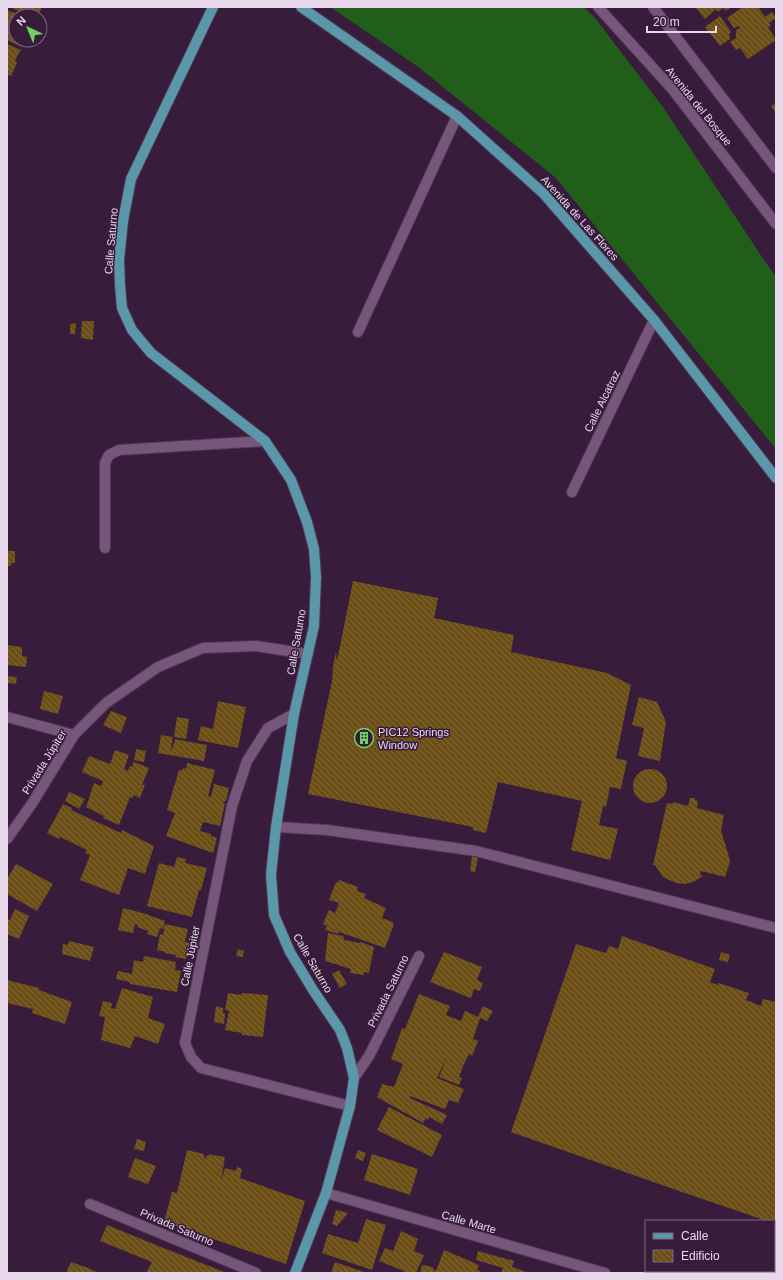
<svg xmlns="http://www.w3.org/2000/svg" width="783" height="1280" viewBox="0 0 783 1280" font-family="Arial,sans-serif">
	<defs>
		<pattern id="building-back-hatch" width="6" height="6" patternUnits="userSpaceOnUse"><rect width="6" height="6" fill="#6b4f17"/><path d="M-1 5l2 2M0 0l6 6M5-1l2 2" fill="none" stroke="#806839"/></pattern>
	</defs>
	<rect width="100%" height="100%" fill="#371c3c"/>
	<path fill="#215e1a" d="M330 7H584L595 18 663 107 760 254 776 277V449L556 178 417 66Z"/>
	<path fill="url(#building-back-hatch)" d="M10 7H42L38 16H30Z
		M695 7H731L726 11 723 8 718 12 716 9 705 19Z
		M743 7H758L765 17 772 12 776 18 769 23 771 26 768 27 776 40 748 59 740 48 736 50 730 42 736 38V30L740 28 738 26 734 28 727 18Z
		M7 10 21 16H16V40H23L20 46 7 40Z
		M720 16 731 32 729 34 730 39 720 46 705 27Z
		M7 44 21 50 15 60 17 63 11 76 7 74Z
		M776 103V113L771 106Z
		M82 321H94L93 340 81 338Z
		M76 323 75 334H70V324Z
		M7 551H15V563H11V566H7Z
		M353 581 438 598 434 618 514 635 511 652 607 673 631 685 616 758 627 761 621 789 610 787 606 807 603 806 599 825 618 829 610 860 571 850 582 801 498 782 486 833 473 830V827L308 794 332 681 333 666 336 652 337 661Z
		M7 645 22 647V656L27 657 26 667 7 665Z
		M7 676 17 677 16 684 7 683Z
		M44 691 63 696 58 714 40 709Z
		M639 697 657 702 666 722 660 761 638 756 644 728 632 725Z
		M218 701 246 707 238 748 198 740 201 726 213 729Z
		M111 711 127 717 121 733 103 725Z
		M177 717 189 719 186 739 174 737Z
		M161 735 173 737 171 748 172 749 175 739 207 745 204 761 158 753Z
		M136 749 146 751 144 762 134 760Z
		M115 750 129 755 124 769 128 771 130 766 132 767 134 762 149 768 142 785H145L140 798 134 795 133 798 130 797 119 825 103 818 104 816 86 807 94 783 101 786 103 781 82 772 89 756 110 764Z
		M187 763 215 770 208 796 211 797 214 784 229 788 226 801H224L223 803H225L220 826 203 822 200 831 211 834V836L217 838 213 853 166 836 175 813 167 810 179 770 182 771 183 768 186 769Z
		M633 786a17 17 0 1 1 34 0a17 17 0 1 1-34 0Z
		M69 792 85 799 79 809 65 801Z
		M690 798H695V800L698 801 697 808 724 815 721 831 730 860 729 865 725 877 701 871 700 875 703 876 693 882 685 884 676 883 663 877 655 865H653L667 803 673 804V802L688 806Z
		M63 804 72 808 71 810 121 833 122 830 154 846 145 874 128 868 119 895 80 880 90 855 85 853 87 850 60 837 59 839 47 833Z
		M472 856 478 857 475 872 470 871Z
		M177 857 186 859 185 863 207 868 201 890H199L192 917 147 906 159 863 174 867Z
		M16 864 53 884 37 911 7 894V879Z
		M339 880 358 887 357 891 366 894 364 898 386 908 382 918 393 922 392 923 394 924 385 948 339 932 338 934 325 930 327 926 323 924 329 910 335 913 339 903 329 900 336 882 338 883Z
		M123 908 143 913 165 921 163 929 160 928 157 937 147 934 148 931 137 927 138 925 135 924 133 933 118 930Z
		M15 909 29 916 19 939 7 934V919L10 920Z
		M165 924 188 929 185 942 190 943 186 959 175 957 176 955 165 953V952L157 950 160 934 163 935Z
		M328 933 343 936 344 940 360 943 361 942 374 947 369 973 364 972V975L350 973 351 969 325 961Z
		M622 936 715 969 710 982 718 985 719 983 749 993 746 1000 761 1006 763 999 776 1002V1224L774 1223V1221H767L679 1191 511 1132 576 944 606 953 609 946 618 949Z
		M69 941 94 947 90 961 62 954 63 944 68 945Z
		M238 949 244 951 243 957 236 956Z
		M444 952 482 967 477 980 483 983 480 991 474 989 471 998 430 982Z
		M721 952 730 955 728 962 719 960Z
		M144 956 176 962 175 970 181 971 177 992 130 984V982L116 979 118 971 132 974 134 960 143 962Z
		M339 970 347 984 340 988 332 974Z
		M7 980 39 988V990L72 1002 65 1024 32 1013 33 1009 7 1003Z
		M122 988 153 997 148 1018 165 1024 158 1044 135 1036 130 1048 101 1040 105 1017 99 1016 103 1001 112 1003 111 1008 115 1009Z
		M228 993 241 995 242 993 268 995 263 1037 242 1035V1033L225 1030 229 1011 225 1010Z
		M419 994 450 1006 446 1015 461 1021 465 1011 478 1017 483 1006 493 1011 487 1021 480 1018 473 1039 478 1041 472 1056 469 1054 464 1064 459 1077 462 1078 459 1085 439 1077 446 1059 437 1078 464 1089 458 1103 449 1100 445 1109 410 1096V1098L447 1115 442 1124 429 1117 428 1120 426 1118 423 1123 377 1097 382 1084 394 1087 403 1064 391 1059 402 1028 405 1029Z
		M216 1006 223 1008V1013L225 1014 224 1024 214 1022Z
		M389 1107 442 1135 432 1157 377 1130Z
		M137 1139 146 1142 144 1151 134 1149Z
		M187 1150 204 1154V1158L207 1159 205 1157 211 1154 212 1155 225 1157 221 1181 225 1168 236 1171 237 1167 242 1169 240 1178 305 1201 286 1264 164 1222 172 1192 177 1193Z
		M358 1150 366 1153 363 1161 355 1158Z
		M372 1154 418 1169 410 1195 364 1180Z
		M135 1158 156 1166 148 1184 128 1177Z
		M336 1210 348 1213 337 1226 332 1224Z
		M366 1219 386 1225 372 1270 322 1253 328 1234 358 1243Z
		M107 1225 161 1247 227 1273H146L152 1262 100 1241Z
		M401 1231 418 1239 414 1251 424 1255 416 1273H404V1271L379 1261 385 1248 393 1251Z
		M444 1250 479 1265 477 1270 480 1271 479 1273H420L422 1265 429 1266 434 1268 433 1269 436 1271Z
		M478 1251 514 1261 512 1267 529 1273H501L503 1268 476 1260Z
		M71 1262 88 1268 99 1273H66Z
		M335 1262 367 1273H331Z"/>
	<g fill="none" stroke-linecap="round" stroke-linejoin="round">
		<g stroke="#4f3852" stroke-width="12">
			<path id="minor" d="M598 7 673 90 776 224
				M653 7 776 168
				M358 332 457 116
				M572 492 654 320
				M105 548V463L109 455 119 450 265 441
				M294 714 268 728 247 761 232 806 185 1043 191 1057 201 1068 350 1106
				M7 717 74 735
				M276 827 327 830 476 851 776 928
				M7 839 33 802 74 735 106 703 158 667 203 648 256 646 308 654
				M354 1078 369 1056 419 956
				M326 1193 605 1273
				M90 1204 256 1273"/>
		</g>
		<g stroke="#4f3852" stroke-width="12">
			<path id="major" d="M213 7 131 179 123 221 119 260 120 285 122 308 132 330 151 353 265 441 291 480 307 522 314 549 316 577 314 626 294 714 276 827 271 875 274 915 290 952 313 990 340 1030 347 1048 354 1078 350 1106 326 1193 295 1273
				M301 7 457 116 543 193 654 320 776 478"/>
		</g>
		<use href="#minor" stroke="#76577b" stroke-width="10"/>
		<use href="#major" stroke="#5a97aa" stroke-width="10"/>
	</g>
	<defs>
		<g id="building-ring" transform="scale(1)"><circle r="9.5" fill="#371c3c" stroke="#6ed361" stroke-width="1.5"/><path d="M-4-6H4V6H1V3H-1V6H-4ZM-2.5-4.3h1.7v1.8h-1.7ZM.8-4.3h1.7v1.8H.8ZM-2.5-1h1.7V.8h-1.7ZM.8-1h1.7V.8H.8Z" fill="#6ed361"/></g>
	</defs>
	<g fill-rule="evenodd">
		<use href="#building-ring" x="364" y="738"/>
	</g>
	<g text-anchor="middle" stroke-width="3" stroke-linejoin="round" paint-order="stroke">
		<g font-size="11" fill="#e9d8ec" stroke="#371c3c">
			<text transform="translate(699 106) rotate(51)" y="4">Avenida del Bosque</text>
			<text transform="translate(580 218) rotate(48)" y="4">Avenida de Las Flores</text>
			<text transform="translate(111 241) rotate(-85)" y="4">Calle Saturno</text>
			<text transform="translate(602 401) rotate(-64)" y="4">Calle Alcatraz</text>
			<text transform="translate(296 642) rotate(-80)" y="4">Calle Saturno</text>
			<text transform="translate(44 762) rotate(-58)" y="4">Privada Júpiter</text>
			<text transform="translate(190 956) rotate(-79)" y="4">Calle Júpiter</text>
			<text transform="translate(313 963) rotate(60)" y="4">Calle Saturno</text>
			<text transform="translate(388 991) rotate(-64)" y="4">Privada Saturno</text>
			<text transform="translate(469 1222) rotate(16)" y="4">Calle Marte</text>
			<text transform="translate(177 1227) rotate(23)" y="4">Privada Saturno</text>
		</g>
		<g font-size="11" fill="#e9d8ec" stroke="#371c3c" text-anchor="start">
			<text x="378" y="736">PIC12 Springs<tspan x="378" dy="13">Window</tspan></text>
		</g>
	</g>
	<rect width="783" height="1280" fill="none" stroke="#e9d8ec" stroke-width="16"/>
	<rect x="645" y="1220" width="130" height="52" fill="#371c3c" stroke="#7e6782"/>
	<rect x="653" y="1233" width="20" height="6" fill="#5a97aa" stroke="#7e6782"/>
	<text x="681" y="1240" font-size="12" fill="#e9d8ec">Calle</text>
	<rect x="653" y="1250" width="20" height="12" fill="url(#building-back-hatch)" stroke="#7e6782"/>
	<text x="681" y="1260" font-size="12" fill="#e9d8ec">Edificio</text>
	<g transform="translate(28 28) rotate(316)"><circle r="19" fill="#371c3c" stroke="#7e6782"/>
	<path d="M0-3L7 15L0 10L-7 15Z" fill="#6ed361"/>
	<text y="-6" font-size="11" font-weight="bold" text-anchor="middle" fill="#e9d8ec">N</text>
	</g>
	<path d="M647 26v6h69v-6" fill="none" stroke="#e9d8ec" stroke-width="2"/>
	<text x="653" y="26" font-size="12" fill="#e9d8ec" stroke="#371c3c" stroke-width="3" paint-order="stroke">20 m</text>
</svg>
